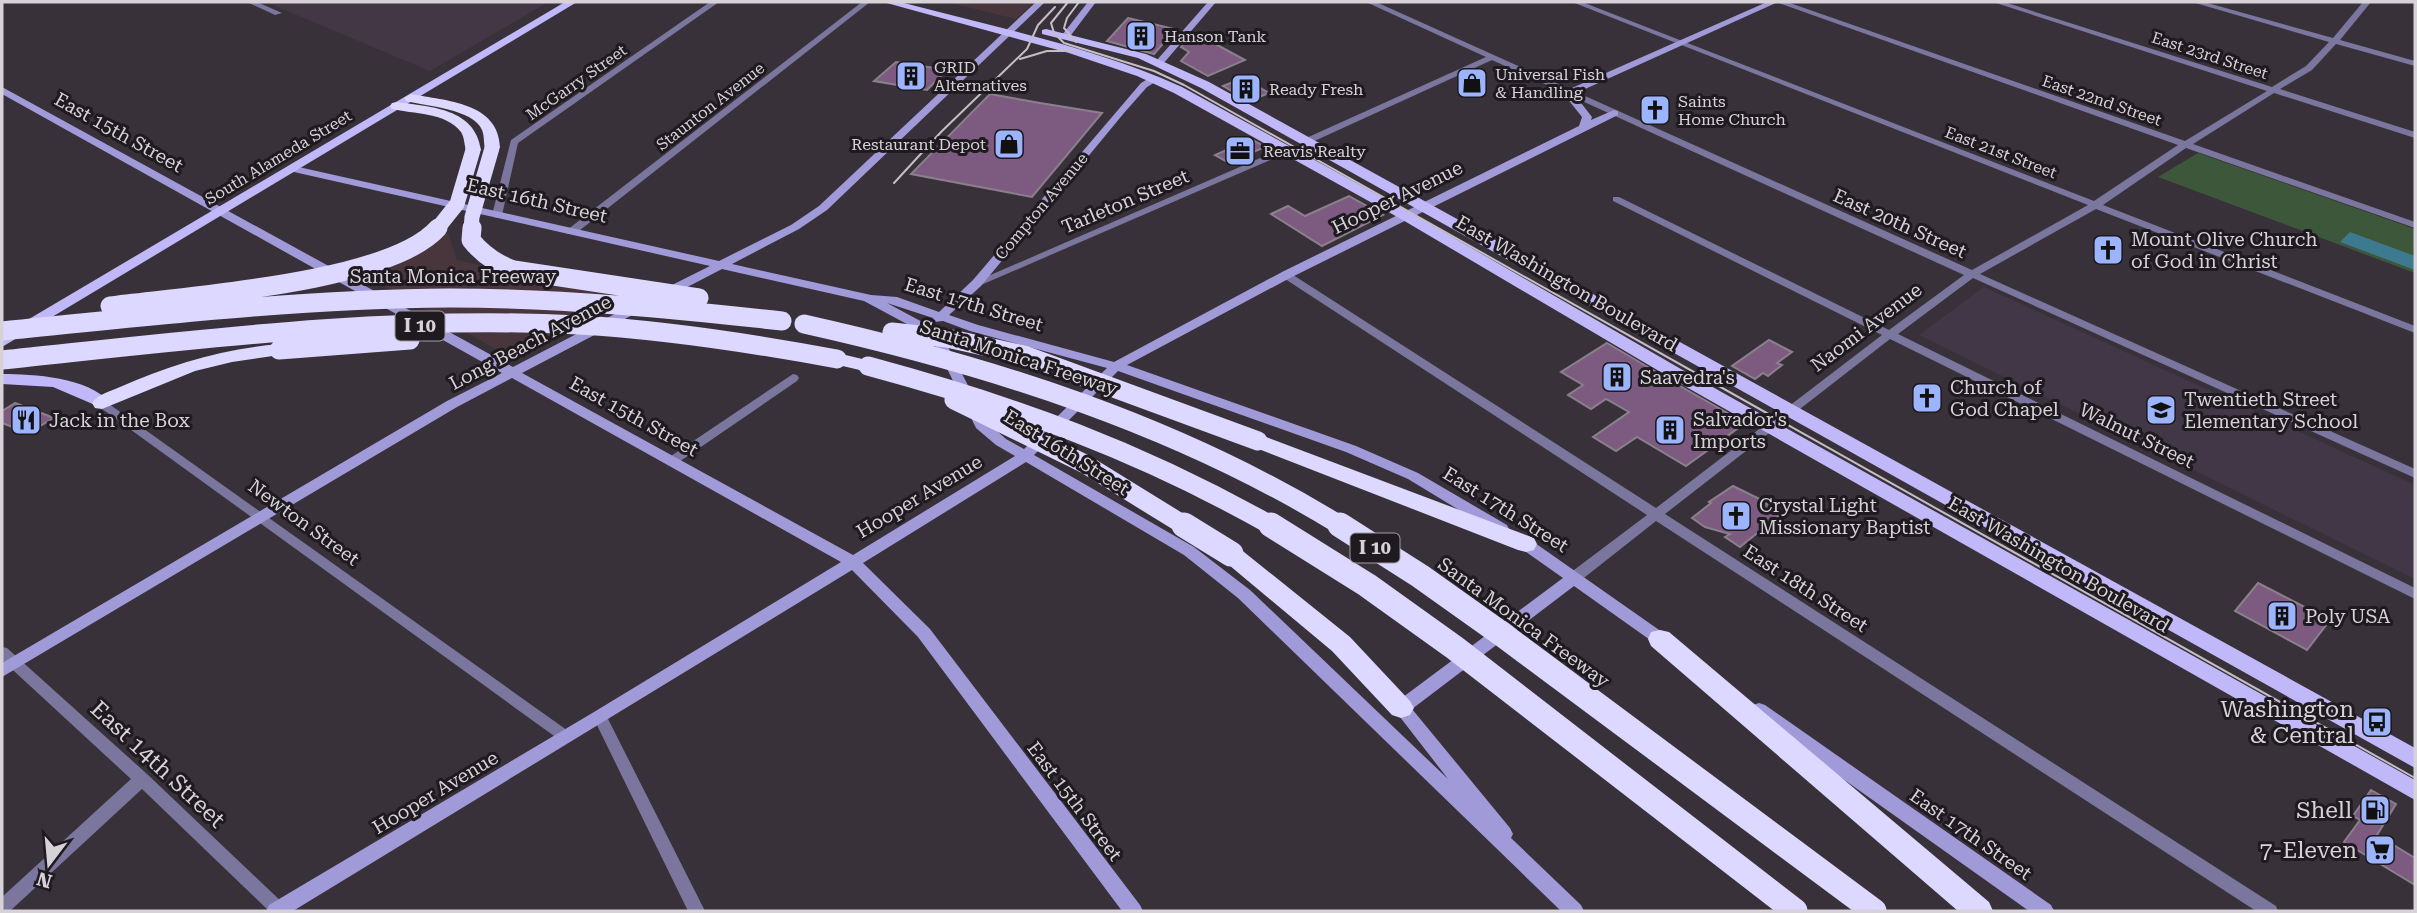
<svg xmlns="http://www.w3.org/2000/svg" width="2417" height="913" viewBox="0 0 2417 913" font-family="'Roboto Serif',serif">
	<rect width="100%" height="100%" fill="#39313a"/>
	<path fill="#443745" d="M266 2H548L430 71Z"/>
	<path fill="#49363d" d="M947 2H1034L1016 19Z
		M448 233 457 260 519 275 625 294 515 360 364 274Z"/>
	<path fill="#423747" d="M1984 287 2415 485V579L1919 335Z"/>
	<path fill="#3c573a" d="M2198 153 2415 229V273L2158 177Z"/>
	<path fill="#3d798f" d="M2350 232 2415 256V270L2340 242Z"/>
	<path fill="#7d5b81" stroke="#8a808b" stroke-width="2" d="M1128 18 1174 29 1171 32 1177 33 1170 42 1166 40 1154 54 1107 41Z
		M1191 36 1208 40 1245 60 1208 76 1181 61 1189 52 1181 47Z
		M896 62 947 70 927 90 874 81Z
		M1238 80 1247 85 1252 83 1269 93 1249 101 1223 86Z
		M990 94 1040 103 1102 113 1032 197 911 174Z
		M1251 139 1265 147 1229 163 1215 155Z
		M1349 196 1383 215 1322 246 1271 214 1288 206 1305 216Z
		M1769 340 1792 352 1777 363 1782 365 1768 376 1763 373 1755 379 1732 366Z
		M1607 343 1680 386 1745 423 1686 466 1637 437 1616 451 1593 437 1629 412 1606 399 1591 409 1568 395 1583 385 1561 372Z
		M15 403 36 411 54 418 28 433 2 423V411Z
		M1733 486 1762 500 1781 514 1740 547 1725 537 1730 534 1705 527 1692 518 1711 503 1709 502Z
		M2258 583 2330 620 2307 650 2235 611Z
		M2371 790 2396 804 2377 835 2415 858V885L2344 842 2360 820 2353 816Z"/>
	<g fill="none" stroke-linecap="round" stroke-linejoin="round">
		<path fill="#7a769d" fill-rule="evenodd" d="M247 2H257L282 13 275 15Z
			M710 2H719L518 143 502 215 497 218 494 217 492 215 511 140Z
			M862 2H870L575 234H567V230Z
			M1366 2H1376L1972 270 2088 205 1572 2H1582L2094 201 2178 145 1776 2H1787L2185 141 2267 91 1993 2H2004L2272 87 2306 66 2329 42 2192 2H2204L2333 38 2363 2H2371L2340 40 2415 61V66L2336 44 2312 70 2280 89 2415 132V138L2274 93 2193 144 2415 222V228L2186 148 2103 205 2415 326V333L2096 209 1980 274 2415 469V478L1973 278 1898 334 2415 588V599L1890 339 1665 514 2276 906 2278 911H2256L1656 521 1580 581H1570L1568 577 1570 573 1647 515 1282 277V273H1290L1656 508 1882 335 1613 201V197H1619L1889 330 1964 275 1492 60 1310 143H1304V139L1486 57Z
			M1286 147 1291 150 1289 152 981 285 977 286 972 283Z
			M793 374 797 375 799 378 797 381 676 464H668L666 461 668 458Z
			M102 399 571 733 574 737 571 741 566 743 561 741 98 406 96 403 98 400Z
			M2 647 7 648 147 774 286 906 288 911H269L142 789 10 911H2V897L131 779 2 660Z
			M600 711 605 713 705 911H688L593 717 595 713Z"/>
		<path fill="#a19ad8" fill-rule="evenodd" d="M1036 2H1045L827 210 799 229 732 264 871 295 897 297 939 312 973 280 1141 83 1151 77H1157V81L1147 87 1124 113 981 286 949 315 978 325 1114 362 1282 272 1579 126 1582 117 1563 93 1565 91 1767 2H1778L1574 94 1592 117 1591 120 1614 110 1618 111V115L1290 278 1127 365 1356 446 1418 473 1507 525 1509 529 1507 533H1497L1408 479 1346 452 1118 371 1034 455 1194 547 1250 590 1448 779 1393 708 1395 703 1563 578 1515 544 1513 540 1515 536H1525L1672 639 1674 643 1672 647 1666 649 1660 647 1574 586 1412 709 1510 828 1513 834 1511 838 1581 905 1584 911H1561L1238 598 1184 555 1026 462 863 563 930 629 1140 905 1143 911H1122L918 637 852 570 293 911H266L269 905 594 712 841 562 512 378 457 407 2 677V663L447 401 502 373 2 94V87L513 367 634 304H642L644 307 642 310 522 373 853 555 1015 456 996 445 976 428 937 348 918 330 864 301 722 269 670 296H662L660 293 662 290 710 266 294 172 289 169 294 166 719 261 791 225 819 206ZM887 303 933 318 934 322 943 321 970 331 1107 368 1024 449 1006 439 987 422 946 343 926 324Z
			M1088 2H1096L1068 39H1062V35Z
			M1208 2H1216L1163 64H1157V60Z
			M1759 703 1765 705 2051 905 2054 911H2029L1753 715 1751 710 1753 705Z"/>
		<path fill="#c0b8f8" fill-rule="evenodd" d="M565 2H577L2 347V335Z
			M883 2H900C995 27 1093 47 1182 87L1411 213 1693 376 2415 780V800L1681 384 1401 219 1174 93 1137 76 1069 53Z
			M1046 29 1146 54 1209 82 2415 748V768L1201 88 1138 58 1042 34V30Z
			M2 374C33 374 89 377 110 403L102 408 53 387 2 384Z"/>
		<path fill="#dcd8ff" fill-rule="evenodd" d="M411 94C446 101 499 102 500 148L492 153 486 151C483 145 485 137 482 130 474 109 425 106 406 101L404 98Z
			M397 102C431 107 475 108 481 150L479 153H467C464 147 465 138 461 132 446 112 413 114 392 109L390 106 392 103Z
			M279 344 289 350 286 354 232 362 195 371 102 409 95 408 92 403C98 394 111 391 120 387 171 364 223 349 279 344Z
			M837 353 875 362 878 366 875 370 868 372 830 363 827 359 830 355Z
			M1258 434 1534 538 1537 544 1534 550 1526 552 1518 550 1251 446 1248 441 1251 436Z
			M1231 546 1239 548 1350 637 1410 701 1414 708 1410 715 1401 718 1392 715 1332 651 1223 560 1220 554 1223 548Z
			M1660 630 1669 632 1989 902 1993 911H1958L1651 646 1648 639 1651 632Z"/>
		<path stroke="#c4bfc4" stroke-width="2" d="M1068 2 1051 23 1054 33 1064 43 1154 71 1184 85 2415 778
			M1076 42 1064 28 1067 18 1079 2
			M1020 59 1047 51H1074
			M894 183 941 132 1027 49 1038 25 1055 7"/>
		<path stroke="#dcd8ff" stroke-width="15" d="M437 229 457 204 473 150
			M471 229 472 217 492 148"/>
		<path stroke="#dcd8ff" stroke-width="19" d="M472 228 471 240C483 255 496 264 514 270L699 298
			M110 306C186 296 389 283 438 228
			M804 324C992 366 1178 425 1343 527
			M2 331C151 316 300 299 450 298 561 298 672 309 782 321
			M892 332 947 338 1024 355 1258 441
			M279 350 410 340
			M2 360C193 340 387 315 579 325 666 330 751 343 837 359
			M868 366C1016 406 1140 451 1274 527
			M954 400 1085 464 1187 527"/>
		<path stroke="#dcd8ff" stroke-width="25" d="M1184 525 1231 554
			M1271 525 1367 585 1455 648 1795 911
			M1340 525 1420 576 1503 635 1874 911"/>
	</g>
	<defs>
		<g id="building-square" transform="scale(1.575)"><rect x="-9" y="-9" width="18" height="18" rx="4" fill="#9cb4fd" stroke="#1e1a1f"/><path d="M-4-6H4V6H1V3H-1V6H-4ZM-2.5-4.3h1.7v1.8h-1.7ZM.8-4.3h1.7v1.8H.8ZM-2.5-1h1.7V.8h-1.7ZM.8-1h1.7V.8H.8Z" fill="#111"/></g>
		<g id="shop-square" transform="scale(1.575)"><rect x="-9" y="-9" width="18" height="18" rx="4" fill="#9cb4fd" stroke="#1e1a1f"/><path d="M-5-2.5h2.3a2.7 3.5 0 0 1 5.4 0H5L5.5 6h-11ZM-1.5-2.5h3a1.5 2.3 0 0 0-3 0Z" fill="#111"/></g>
		<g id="church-square" transform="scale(1.575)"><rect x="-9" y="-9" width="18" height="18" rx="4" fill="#9cb4fd" stroke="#1e1a1f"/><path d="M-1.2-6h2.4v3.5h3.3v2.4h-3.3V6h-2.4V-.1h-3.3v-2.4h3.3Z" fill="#111"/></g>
		<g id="office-square" transform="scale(1.575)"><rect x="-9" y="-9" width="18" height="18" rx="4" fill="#9cb4fd" stroke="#1e1a1f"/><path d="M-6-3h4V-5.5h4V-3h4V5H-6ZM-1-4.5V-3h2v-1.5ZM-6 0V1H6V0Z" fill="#111"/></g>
		<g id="school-square" transform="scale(1.575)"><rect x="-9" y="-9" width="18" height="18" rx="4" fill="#9cb4fd" stroke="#1e1a1f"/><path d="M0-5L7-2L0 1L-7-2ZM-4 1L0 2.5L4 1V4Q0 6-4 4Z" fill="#111"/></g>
		<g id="restaurant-square" transform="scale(1.575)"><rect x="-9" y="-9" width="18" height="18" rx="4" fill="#9cb4fd" stroke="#1e1a1f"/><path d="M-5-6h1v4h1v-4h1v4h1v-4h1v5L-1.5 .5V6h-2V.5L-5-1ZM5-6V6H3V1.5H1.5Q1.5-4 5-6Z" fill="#111"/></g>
		<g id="bus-square" transform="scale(1.575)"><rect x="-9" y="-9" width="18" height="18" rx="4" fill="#9cb4fd" stroke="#1e1a1f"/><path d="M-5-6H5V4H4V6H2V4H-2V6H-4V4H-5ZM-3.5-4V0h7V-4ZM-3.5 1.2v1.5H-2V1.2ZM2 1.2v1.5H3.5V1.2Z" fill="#111"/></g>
		<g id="fuel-square" transform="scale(1.575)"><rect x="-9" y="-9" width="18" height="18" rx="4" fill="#9cb4fd" stroke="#1e1a1f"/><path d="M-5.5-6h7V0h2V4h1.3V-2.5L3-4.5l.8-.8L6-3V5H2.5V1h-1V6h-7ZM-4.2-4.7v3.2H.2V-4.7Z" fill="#111"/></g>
		<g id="supermarket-square" transform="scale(1.575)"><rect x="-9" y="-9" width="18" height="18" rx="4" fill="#9cb4fd" stroke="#1e1a1f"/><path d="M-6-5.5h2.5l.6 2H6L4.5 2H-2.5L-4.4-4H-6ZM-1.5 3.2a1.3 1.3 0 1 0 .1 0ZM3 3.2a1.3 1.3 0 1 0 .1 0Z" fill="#111"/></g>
	</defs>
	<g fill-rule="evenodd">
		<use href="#building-square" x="1141" y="36"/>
		<use href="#building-square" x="911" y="76"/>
		<use href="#shop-square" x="1472" y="83"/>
		<use href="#building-square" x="1246" y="89"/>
		<use href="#church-square" x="1655" y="110"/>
		<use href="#shop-square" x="1009" y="144"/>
		<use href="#office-square" x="1240" y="151"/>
		<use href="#church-square" x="2108" y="250"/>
		<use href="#building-square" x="1617" y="377"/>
		<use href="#church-square" x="1927" y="398"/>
		<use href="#school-square" x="2161" y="410"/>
		<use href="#restaurant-square" x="26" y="420"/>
		<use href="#building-square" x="1670" y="430"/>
		<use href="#church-square" x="1736" y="516"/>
		<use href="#building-square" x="2282" y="616"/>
		<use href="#bus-square" x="2377" y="722"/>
		<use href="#fuel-square" x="2375" y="810"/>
		<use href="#supermarket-square" x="2380" y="850"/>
	</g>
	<g text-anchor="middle" stroke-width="6" stroke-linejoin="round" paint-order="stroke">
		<g font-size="16" fill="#d7d2d7" stroke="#1e1a1f" text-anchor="start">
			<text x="1164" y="42">Hanson Tank</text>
			<text x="934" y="73">GRID<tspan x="934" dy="18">Alternatives</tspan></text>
			<text x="1495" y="80">Universal Fish<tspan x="1495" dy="18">&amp; Handling</tspan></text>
			<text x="1269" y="95">Ready Fresh</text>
			<text x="1678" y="107">Saints<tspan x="1678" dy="18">Home Church</tspan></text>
			<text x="986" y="150" text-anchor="end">Restaurant Depot</text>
			<text x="1263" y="157">Reavis Realty</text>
		</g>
		<g font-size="16" fill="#d7d2d7" stroke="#1e1a1f">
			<text transform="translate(2210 55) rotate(18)" y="6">East 23rd Street</text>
			<text transform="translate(576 82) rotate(-35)" y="6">McGarry Street</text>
			<text transform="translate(2102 100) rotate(19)" y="6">East 22nd Street</text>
			<text transform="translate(710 106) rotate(-38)" y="6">Staunton Avenue</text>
			<text transform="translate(2001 152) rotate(21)" y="6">East 21st Street</text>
			<text transform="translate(278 157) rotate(-31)" y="6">South Alameda Street</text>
			<text transform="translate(1041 206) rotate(-50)" y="6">Compton Avenue</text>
		</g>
		<g fill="#1e1a1f" stroke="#a09ba0" stroke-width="2">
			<rect x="395.5" y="311.5" width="49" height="29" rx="5"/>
			<rect x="1350.5" y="533.5" width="49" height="29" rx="5"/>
		</g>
		<g font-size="18" font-weight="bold" fill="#d7d2d7">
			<text x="420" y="332">I 10</text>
			<text x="1375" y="554">I 10</text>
		</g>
		<g font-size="19" fill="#d7d2d7" stroke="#1e1a1f">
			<text transform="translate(119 132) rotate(29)" y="7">East 15th Street</text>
			<text transform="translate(1397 197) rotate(-26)" y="7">Hooper Avenue</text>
			<text transform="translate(537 200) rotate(13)" y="7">East 16th Street</text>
			<text transform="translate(1125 201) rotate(-23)" y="7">Tarleton Street</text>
			<text transform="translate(1900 223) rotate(24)" y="7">East 20th Street</text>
			<text x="453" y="283">Santa Monica Freeway</text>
			<text transform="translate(1567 283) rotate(30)" y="7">East Washington Boulevard</text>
			<text transform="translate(974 304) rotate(17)" y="7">East 17th Street</text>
			<text transform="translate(1866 327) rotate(-37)" y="7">Naomi Avenue</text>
			<text transform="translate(530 342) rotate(-28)" y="7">Long Beach Avenue</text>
			<text transform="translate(1019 357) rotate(18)" y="7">Santa Monica Freeway</text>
			<text transform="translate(634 416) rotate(29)" y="7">East 15th Street</text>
			<text transform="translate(2137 435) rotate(26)" y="7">Walnut Street</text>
			<text transform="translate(1067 452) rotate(32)" y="7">East 16th Street</text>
			<text transform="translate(919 496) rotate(-31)" y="7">Hooper Avenue</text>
			<text transform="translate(1506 509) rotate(32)" y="7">East 17th Street</text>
			<text transform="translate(304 522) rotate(36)" y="7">Newton Street</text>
			<text transform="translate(2059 564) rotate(30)" y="7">East Washington Boulevard</text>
			<text transform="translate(1806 588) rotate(33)" y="7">East 18th Street</text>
			<text transform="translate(1524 622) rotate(36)" y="7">Santa Monica Freeway</text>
			<text transform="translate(435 792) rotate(-31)" y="7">Hooper Avenue</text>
			<text transform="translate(1075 801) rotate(53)" y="7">East 15th Street</text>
			<text transform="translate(1971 834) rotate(35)" y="7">East 17th Street</text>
		</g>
		<g font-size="19" fill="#d7d2d7" stroke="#1e1a1f" text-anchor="start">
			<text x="2131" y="246">Mount Olive Church<tspan x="2131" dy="22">of God in Christ</tspan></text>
			<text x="1640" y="384">Saavedra's</text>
			<text x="1950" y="394">Church of<tspan x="1950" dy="22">God Chapel</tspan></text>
			<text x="2184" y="406">Twentieth Street<tspan x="2184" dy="22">Elementary School</tspan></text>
			<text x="1693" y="426">Salvador's<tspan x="1693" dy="22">Imports</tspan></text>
			<text x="49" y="427">Jack in the Box</text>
			<text x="1759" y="512">Crystal Light<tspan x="1759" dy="22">Missionary Baptist</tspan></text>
			<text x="2305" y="623">Poly USA</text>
		</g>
		<g font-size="23" fill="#d7d2d7" stroke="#1e1a1f" text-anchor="end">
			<text x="2354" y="717">Washington<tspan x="2354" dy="26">&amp; Central</tspan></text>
			<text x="2352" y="818">Shell</text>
			<text x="2357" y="858">7-Eleven</text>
		</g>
		<g font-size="23" fill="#d7d2d7" stroke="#1e1a1f">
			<text transform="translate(158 764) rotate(43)" y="8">East 14th Street</text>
		</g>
	</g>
	<rect width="2417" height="913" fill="none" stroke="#d7d2d7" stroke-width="7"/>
	<g transform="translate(49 864) rotate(196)" stroke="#1e1a1f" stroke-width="5" paint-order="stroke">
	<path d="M0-5L12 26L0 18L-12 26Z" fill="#d7d2d7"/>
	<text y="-10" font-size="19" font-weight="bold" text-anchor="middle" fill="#d7d2d7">N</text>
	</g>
</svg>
